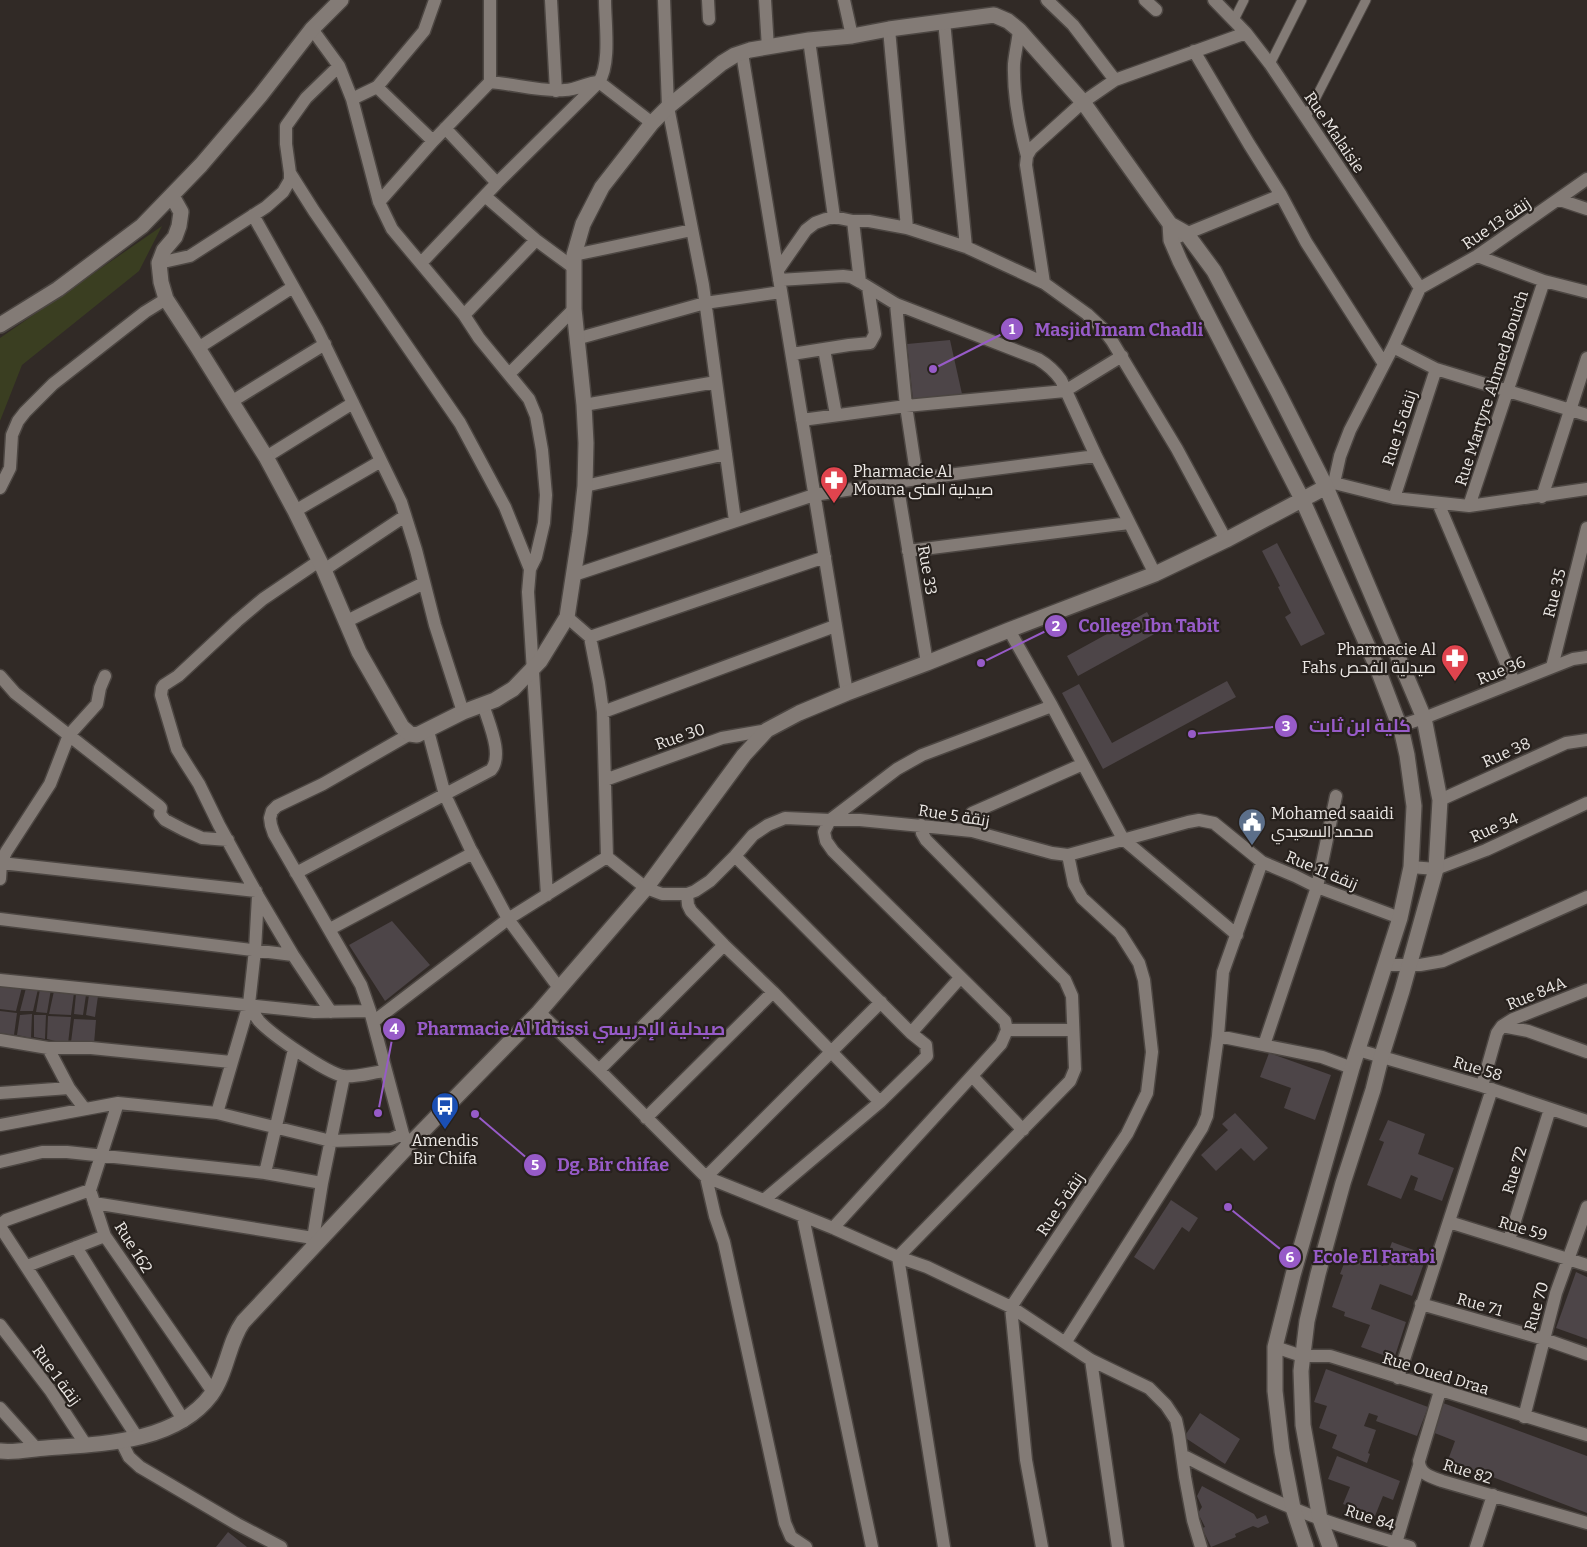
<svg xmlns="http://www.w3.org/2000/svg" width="1587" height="1547" viewBox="0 0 1587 1547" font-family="Bitter,Cairo,serif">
	<rect width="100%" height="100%" fill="#312a26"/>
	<path fill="#3a3e21" d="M162 226 139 271 22 365 0 421V338Z"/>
	<path fill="#4d4548" d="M950 340 962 394 913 400 907 344Z
		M1277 543 1325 634 1301 646 1285 617 1291 613 1278 587 1280 586 1262 551Z
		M1147 612 1158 632 1078 676 1067 656Z
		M1227 681 1236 697 1103 769 1062 693 1079 684 1112 743Z
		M392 921 430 965 385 1001 349 945Z
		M0 984 22 987 16 1011 0 1009Z
		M26 988 38 989 33 1011H20Z
		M40 989H51L47 1013 36 1012Z
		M54 991 74 993 71 1015 49 1014Z
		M76 994 86 995 83 1015 74 1014Z
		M89 995 98 996 95 1017 86 1015Z
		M0 1011 17 1013 14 1035 0 1033Z
		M32 1014 31 1038 17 1035 20 1015Z
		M34 1015H46L45 1039 34 1037Z
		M48 1016 71 1017 68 1044 47 1039Z
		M74 1019 96 1020 94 1044 71 1042Z
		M1269 1053 1331 1075 1315 1120 1284 1108 1291 1088 1260 1077Z
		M1235 1113 1268 1148 1254 1161 1241 1148 1216 1171 1201 1155 1228 1130 1222 1124Z
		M1388 1120 1425 1134 1418 1154 1454 1168 1442 1201 1414 1190 1418 1178 1411 1175 1401 1199 1367 1185 1384 1142 1379 1140Z
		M1171 1200 1198 1218 1189 1232 1182 1227 1154 1270 1134 1257Z
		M1392 1242 1427 1255 1412 1296 1380 1284 1371 1309 1406 1322 1394 1359 1361 1347 1370 1325 1344 1316 1345 1312 1332 1307 1343 1275 1340 1274 1348 1253 1383 1266Z
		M1576 1272 1587 1277V1339L1556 1328Z
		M1326 1369 1428 1407 1417 1436 1376 1421 1378 1416 1369 1413 1364 1426 1376 1430 1368 1453 1370 1454 1367 1463 1332 1448 1337 1435 1319 1428 1327 1406 1314 1402Z
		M1443 1403 1587 1456V1513L1448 1460 1455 1441 1432 1432Z
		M1200 1413 1240 1439 1225 1464 1184 1437Z
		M1337 1456 1400 1481 1393 1500 1383 1496 1375 1516 1343 1504 1350 1487 1328 1479Z
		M1202 1486 1254 1514 1257 1519 1266 1515 1269 1523 1258 1528 1253 1526 1235 1534 1236 1537 1211 1547 1202 1528 1205 1527 1198 1513 1202 1507 1197 1496Z
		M228 1532 247 1547H216Z"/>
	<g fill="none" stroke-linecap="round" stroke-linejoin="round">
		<g stroke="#4c4642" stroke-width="11">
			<path id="pedestrian" d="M1234 20 1244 0
				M1270 64 1302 0
				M1306 117 1366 0"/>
		</g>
		<g stroke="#4c4642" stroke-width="15">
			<path id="minor" d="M551 0 556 91
				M664 0 668 107 703 285 735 521
				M708 0 709 19
				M765 0 768 48
				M844 0 852 36
				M1047 0 1073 25 1115 80
				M1145 0 1156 10
				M1214 0 1246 33 1270 64 1420 288
				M944 21 966 247
				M312 29 339 66 352 99 379 202 392 229 464 315 479 338 529 399 536 416 542 450 546 495 544 523 536 557 530 569 528 592 547 895
				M889 29 907 228
				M1019 30C1018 41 1015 53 1014 64 1013 95 1019 126 1027 156
				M809 40 834 217
				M1194 51 1249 144 1281 195 1306 242 1384 364
				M742 53 847 693
				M490 82C515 84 540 92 565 90 577 90 587 82 599 82L652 123
				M377 87 433 141
				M352 99 377 87 424 31 435 0
				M445 128 497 183
				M290 173 314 211 460 423 505 507 530 569
				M485 196 536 240 574 268
				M1560 200 1587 209
				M379 202 433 141 490 82V0
				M253 215 318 331 401 502 416 550 435 625 463 712
				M853 221 860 282
				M1178 237 1281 195
				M574 255 692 230
				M1477 256 1544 281 1587 292
				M159 263 190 256 266 207 283 192 290 180V173L286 144V126L306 98 339 66
				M421 263 497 183 599 82C611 63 605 23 605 0
				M778 270 806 230 815 223 826 219 834 217 853 221H869L907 228 966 247 1044 283 1087 314 1103 329 1112 341 1177 449 1226 540
				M779 280 843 276 851 277 860 282 896 304 1038 359C1048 365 1054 370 1061 380L1096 456 1155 574
				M1044 283 1026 165 1027 156 1031 149 1083 102 1115 80 1246 33
				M1420 288 1477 256 1587 179
				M896 304 906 406 917 479
				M464 315 536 240
				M576 339 705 303 781 292
				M1393 347 1436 369 1587 415
				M198 348 293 287
				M824 349 836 415
				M792 354 849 345 870 343 875 334 868 287
				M509 374 574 309
				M231 402 325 344
				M584 405 716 382
				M802 420 906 406 1065 391 1122 356
				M266 457 353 403
				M897 482 927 663
				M1334 483 1340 456 1350 430 1393 347 1420 288
				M585 486 726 454
				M1326 487 1334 483 1394 498 1469 506 1587 489
				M0 488 10 468 12 435 18 421 25 412 53 384 145 312 166 299
				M1542 497 1587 358
				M1394 498 1436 369
				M1438 503 1514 682
				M1469 506 1544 281
				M295 511 381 461
				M908 551 1129 523
				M319 561 263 599 237 621 178 676 164 685 162 688 161 695 177 749 185 762 199 784 219 825 258 896 293 955 331 1012
				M324 570 405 516
				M574 575 814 495 917 479 1096 456
				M567 617 590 637 599 683 603 712 607 857 646 888 662 894H687L695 891 710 881 735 856 753 835 768 825 785 818 830 820H860L972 831 1052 853 1068 855 1074 884 1082 898 1120 933 1139 963 1144 980 1152 1052 1147 1093 1127 1134 1011 1307 1026 1460 1042 1547
				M345 622 424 583
				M1009 630 1052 706 1123 839 1237 935
				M590 637 825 557
				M1552 667 1587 528
				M0 676 15 693 159 806 161 808 160 814 165 820 184 830 202 838 228 840
				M603 712 835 626
				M1399 726 1424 718 1573 659 1587 657
				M428 731 445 795 470 848 508 919 559 988
				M605 780 722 738 767 730
				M1440 800 1566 743 1587 740
				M921 825 922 833 926 840 1065 980 1072 996 1075 1069 1070 1081 898 1257 944 1547
				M972 831V813L1083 764
				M1068 855 1188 822 1199 820 1214 823 1262 862 1295 876 1317 887 1400 918
				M735 856 911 1033 926 1045 927 1056 880 1102 764 1200
				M1 863 256 891
				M1411 867 1436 869 1486 850 1587 803
				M296 873 491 770C504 755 488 722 483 704
				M0 879 1 863 6 852 50 784 69 735 97 704 100 688 105 676
				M687 894 688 905 691 911 724 945 773 992 880 1102
				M0 919 293 955
				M330 929 473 853
				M1386 965H1420L1443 961 1587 897
				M0 980 314 1012 370 1011
				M249 1004C252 1010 255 1016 259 1021 272 1035 325 1072 343 1076 354 1078 374 1072 385 1071
				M539 1012 599 1070 706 1177 833 1228 898 1257 927 1267 1011 1307 1091 1360 1149 1388 1166 1405 1176 1420 1179 1434 1185 1477 1193 1520 1201 1547
				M373 1022 508 919 607 857
				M1502 1026 1528 1031 1587 1052
				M1007 1030H1073
				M911 1033 960 978
				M1218 1036 1322 1057 1352 1068
				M0 1040 48 1048H91L231 1062
				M1264 1045 1317 887 1336 796
				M48 1048 69 1088 84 1108
				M1358 1050 1482 1086 1587 1121
				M599 1070 724 945
				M972 1076 1023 1130
				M1482 1086 1497 1033 1502 1026 1513 1019 1587 990
				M0 1093 69 1088
				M118 1103 90 1190 105 1236 213 1392
				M217 1113 249 1004 255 950 258 896
				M646 1118 773 992
				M0 1125 118 1103 217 1113 331 1141 391 1139 403 1134
				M409 1145 403 1134 370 1011 361 985 274 834 271 825 270 818 272 811 277 806 323 784 410 734
				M0 1162 42 1152H67L265 1173 322 1183
				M265 1173 294 1049
				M90 1190 6 1220 0 1225 1 1228 137 1437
				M94 1203 313 1238
				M803 1217 872 1547
				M1449 1222 1587 1265
				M833 1228 1001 1044 1007 1030 1005 1021 833 851 826 841 824 832 830 820 897 769 922 755 1052 706
				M1509 1240 1550 1109
				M312 1245 322 1183 344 1076
				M76 1247 184 1421
				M27 1266 105 1236
				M1421 1304 1544 1339 1587 1354
				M0 1325 50 1390 86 1445
				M1065 1343 1202 1128 1207 1116 1218 1036 1223 972 1262 862
				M1275 1347 1302 1356H1330L1587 1435
				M1091 1360 1118 1547
				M1398 1378 1492 1089
				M1440 1391 1419 1461C1419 1474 1431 1477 1442 1481L1587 1523
				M0 1408 36 1448
				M1524 1417 1556 1293 1587 1207
				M121 1441 129 1457 140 1467 237 1524 281 1547
				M1182 1455C1227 1478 1271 1501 1318 1518 1348 1529 1380 1538 1410 1547
				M1396 1543 1419 1466
				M806 1547 791 1537 785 1523 724 1242 715 1216 706 1177 881 1002
				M1476 1547 1493 1495"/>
		</g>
		<g stroke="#4c4642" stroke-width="18">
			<path id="tertiary" d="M172 196 181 212 179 226 175 237 164 250 159 263 161 282 166 299 198 348 266 457 295 511 324 570 359 652 402 727 410 734 417 735 463 712 495 700 513 689 540 661 567 617 580 532 585 486 586 443 584 405 574 309V255L583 224 602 187 652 123 668 107 722 63 735 55 750 50 809 40 852 36 889 29 994 15 1008 21 1019 30 1083 102 1170 224 1186 233 1214 271 1278 392 1326 487 1424 718 1440 800 1436 869 1402 991 1381 1058 1373 1090 1343 1183 1318 1274 1307 1321 1301 1371 1303 1425 1320 1519 1330 1547
				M1170 224 1171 240 1180 261 1302 499 1377 667 1402 733 1407 755 1414 806 1411 867 1400 918 1352 1068 1293 1275 1275 1347V1391L1282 1451 1293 1508 1306 1547
				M0 325 58 289 142 226 201 165 260 96 312 29 341 0
				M0 1451C15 1453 31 1449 46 1448 101 1444 175 1443 211 1395 227 1373 228 1343 243 1322L409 1145 539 1012 646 888 744 755 767 730 799 713 847 693 927 663 1009 630 1155 574 1226 540 1326 487"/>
		</g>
		<use href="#pedestrian" stroke="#837b76" stroke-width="9"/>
		<use href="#minor" stroke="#837b76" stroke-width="12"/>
		<use href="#tertiary" stroke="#837b76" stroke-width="15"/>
	</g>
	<defs>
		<g id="pharmacy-pin" transform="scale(1.4375)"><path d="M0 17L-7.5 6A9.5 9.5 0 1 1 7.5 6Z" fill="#e0444e" stroke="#27211d"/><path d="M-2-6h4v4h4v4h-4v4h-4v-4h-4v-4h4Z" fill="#fff"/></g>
		<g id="civic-pin" transform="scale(1.4375)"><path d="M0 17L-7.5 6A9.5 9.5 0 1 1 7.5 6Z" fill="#5c6f8a" stroke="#27211d"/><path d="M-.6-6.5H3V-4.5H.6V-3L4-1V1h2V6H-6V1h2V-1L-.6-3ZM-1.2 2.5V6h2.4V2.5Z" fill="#fff"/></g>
		<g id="bus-pin" transform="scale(1.4375)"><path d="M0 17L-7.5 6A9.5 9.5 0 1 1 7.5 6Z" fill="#1a4fb4" stroke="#27211d"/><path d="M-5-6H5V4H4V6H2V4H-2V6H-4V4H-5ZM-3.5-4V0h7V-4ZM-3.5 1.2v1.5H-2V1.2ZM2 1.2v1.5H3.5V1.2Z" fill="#fff"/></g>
	</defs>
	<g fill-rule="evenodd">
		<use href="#pharmacy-pin" x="834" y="480"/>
		<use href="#pharmacy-pin" x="1455" y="658"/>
		<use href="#civic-pin" x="1252" y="822"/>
		<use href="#bus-pin" x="445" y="1106"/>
	</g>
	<g text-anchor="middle" stroke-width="4.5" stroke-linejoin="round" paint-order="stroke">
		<g font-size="16" fill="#ece8e5" stroke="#27211d">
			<text transform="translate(1335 132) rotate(56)" y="6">Rue Malaisie</text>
			<text transform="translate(1496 223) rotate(-34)" y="6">Rue 13 زنقة</text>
			<text transform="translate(1491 388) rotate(-72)" y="6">Rue Martyre Ahmed Bouich</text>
			<text transform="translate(1399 428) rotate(-72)" y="6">Rue 15 زنقة</text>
			<text transform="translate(928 570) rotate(80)" y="6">Rue 33</text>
			<text transform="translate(1554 593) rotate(-76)" y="6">Rue 35</text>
			<text transform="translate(1501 670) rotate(-22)" y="6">Rue 36</text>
			<text transform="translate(680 736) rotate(-19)" y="6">Rue 30</text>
			<text transform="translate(1506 752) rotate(-24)" y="6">Rue 38</text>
			<text transform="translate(954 815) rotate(9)" y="6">Rue 5 زنقة</text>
			<text transform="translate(1494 827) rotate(-24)" y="6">Rue 34</text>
			<text transform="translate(1322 870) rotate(23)" y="6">Rue 11 زنقة</text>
			<text transform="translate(1536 993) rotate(-22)" y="6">Rue 84A</text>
			<text transform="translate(1478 1068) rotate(17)" y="6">Rue 58</text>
			<text transform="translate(1514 1170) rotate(-73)" y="6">Rue 72</text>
			<text transform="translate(1060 1204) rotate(-56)" y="6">Rue 5 زنقة</text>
			<text transform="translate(1523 1228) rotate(17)" y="6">Rue 59</text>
			<text transform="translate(134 1247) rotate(58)" y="6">Rue 162</text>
			<text transform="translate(1480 1304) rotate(16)" y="6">Rue 71</text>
			<text transform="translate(1536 1306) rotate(-74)" y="6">Rue 70</text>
			<text transform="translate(1436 1373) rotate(17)" y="6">Rue Oued Draa</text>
			<text transform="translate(57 1375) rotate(54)" y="6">Rue 1 زنقة</text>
			<text transform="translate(1468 1471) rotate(17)" y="6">Rue 82</text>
			<text transform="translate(1370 1517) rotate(18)" y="6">Rue 84</text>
		</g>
		<g font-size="16" fill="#ece8e5" stroke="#27211d" text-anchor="start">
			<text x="853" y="477">Pharmacie Al<tspan x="853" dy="18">Mouna صيدلية المنى</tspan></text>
			<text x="1436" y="655" text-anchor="end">Pharmacie Al<tspan x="1436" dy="18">Fahs صيدلية الفحص</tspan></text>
			<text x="1271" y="819">Mohamed saaidi<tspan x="1271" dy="18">محمد السعيدي</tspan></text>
			<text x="445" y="1146" text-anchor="middle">Amendis<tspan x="445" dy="18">Bir Chifa</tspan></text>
		</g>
	</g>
	<path fill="none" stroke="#975bc8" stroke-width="2" d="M933 369L1012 329M981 663L1056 626M1192 734L1286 726M378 1113L394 1029M475 1114L535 1165M1228 1207L1290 1257"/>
	<g fill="#975bc8" stroke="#27211d" stroke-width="2">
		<circle cx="933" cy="369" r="5"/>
		<circle cx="981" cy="663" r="5"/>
		<circle cx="1192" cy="734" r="5"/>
		<circle cx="378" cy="1113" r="5"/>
		<circle cx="475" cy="1114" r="5"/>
		<circle cx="1228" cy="1207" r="5"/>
		<circle cx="1012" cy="329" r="12"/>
		<circle cx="1056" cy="626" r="12"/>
		<circle cx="1286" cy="726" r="12"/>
		<circle cx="394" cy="1029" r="12"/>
		<circle cx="535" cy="1165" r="12"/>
		<circle cx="1290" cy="1257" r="12"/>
	</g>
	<g font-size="15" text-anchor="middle" font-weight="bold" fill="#fff">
		<text x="1012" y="334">1</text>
		<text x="1056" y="631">2</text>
		<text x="1286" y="731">3</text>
		<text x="394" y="1034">4</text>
		<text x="535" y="1170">5</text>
		<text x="1290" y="1262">6</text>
	</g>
	<g font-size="18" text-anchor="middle" font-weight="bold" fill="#975bc8" stroke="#27211d" stroke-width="4.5" stroke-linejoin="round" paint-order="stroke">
		<text x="1119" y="336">Masjid Imam Chadli</text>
		<text x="1149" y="632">College Ibn Tabit</text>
		<text x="1360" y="732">كلية ابن ثابت</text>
		<text x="571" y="1035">Pharmacie Al Idrissi صيدلية الإدريسي</text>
		<text x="613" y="1171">Dg. Bir chifae</text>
		<text x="1374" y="1263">Ecole El Farabi</text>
	</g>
</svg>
